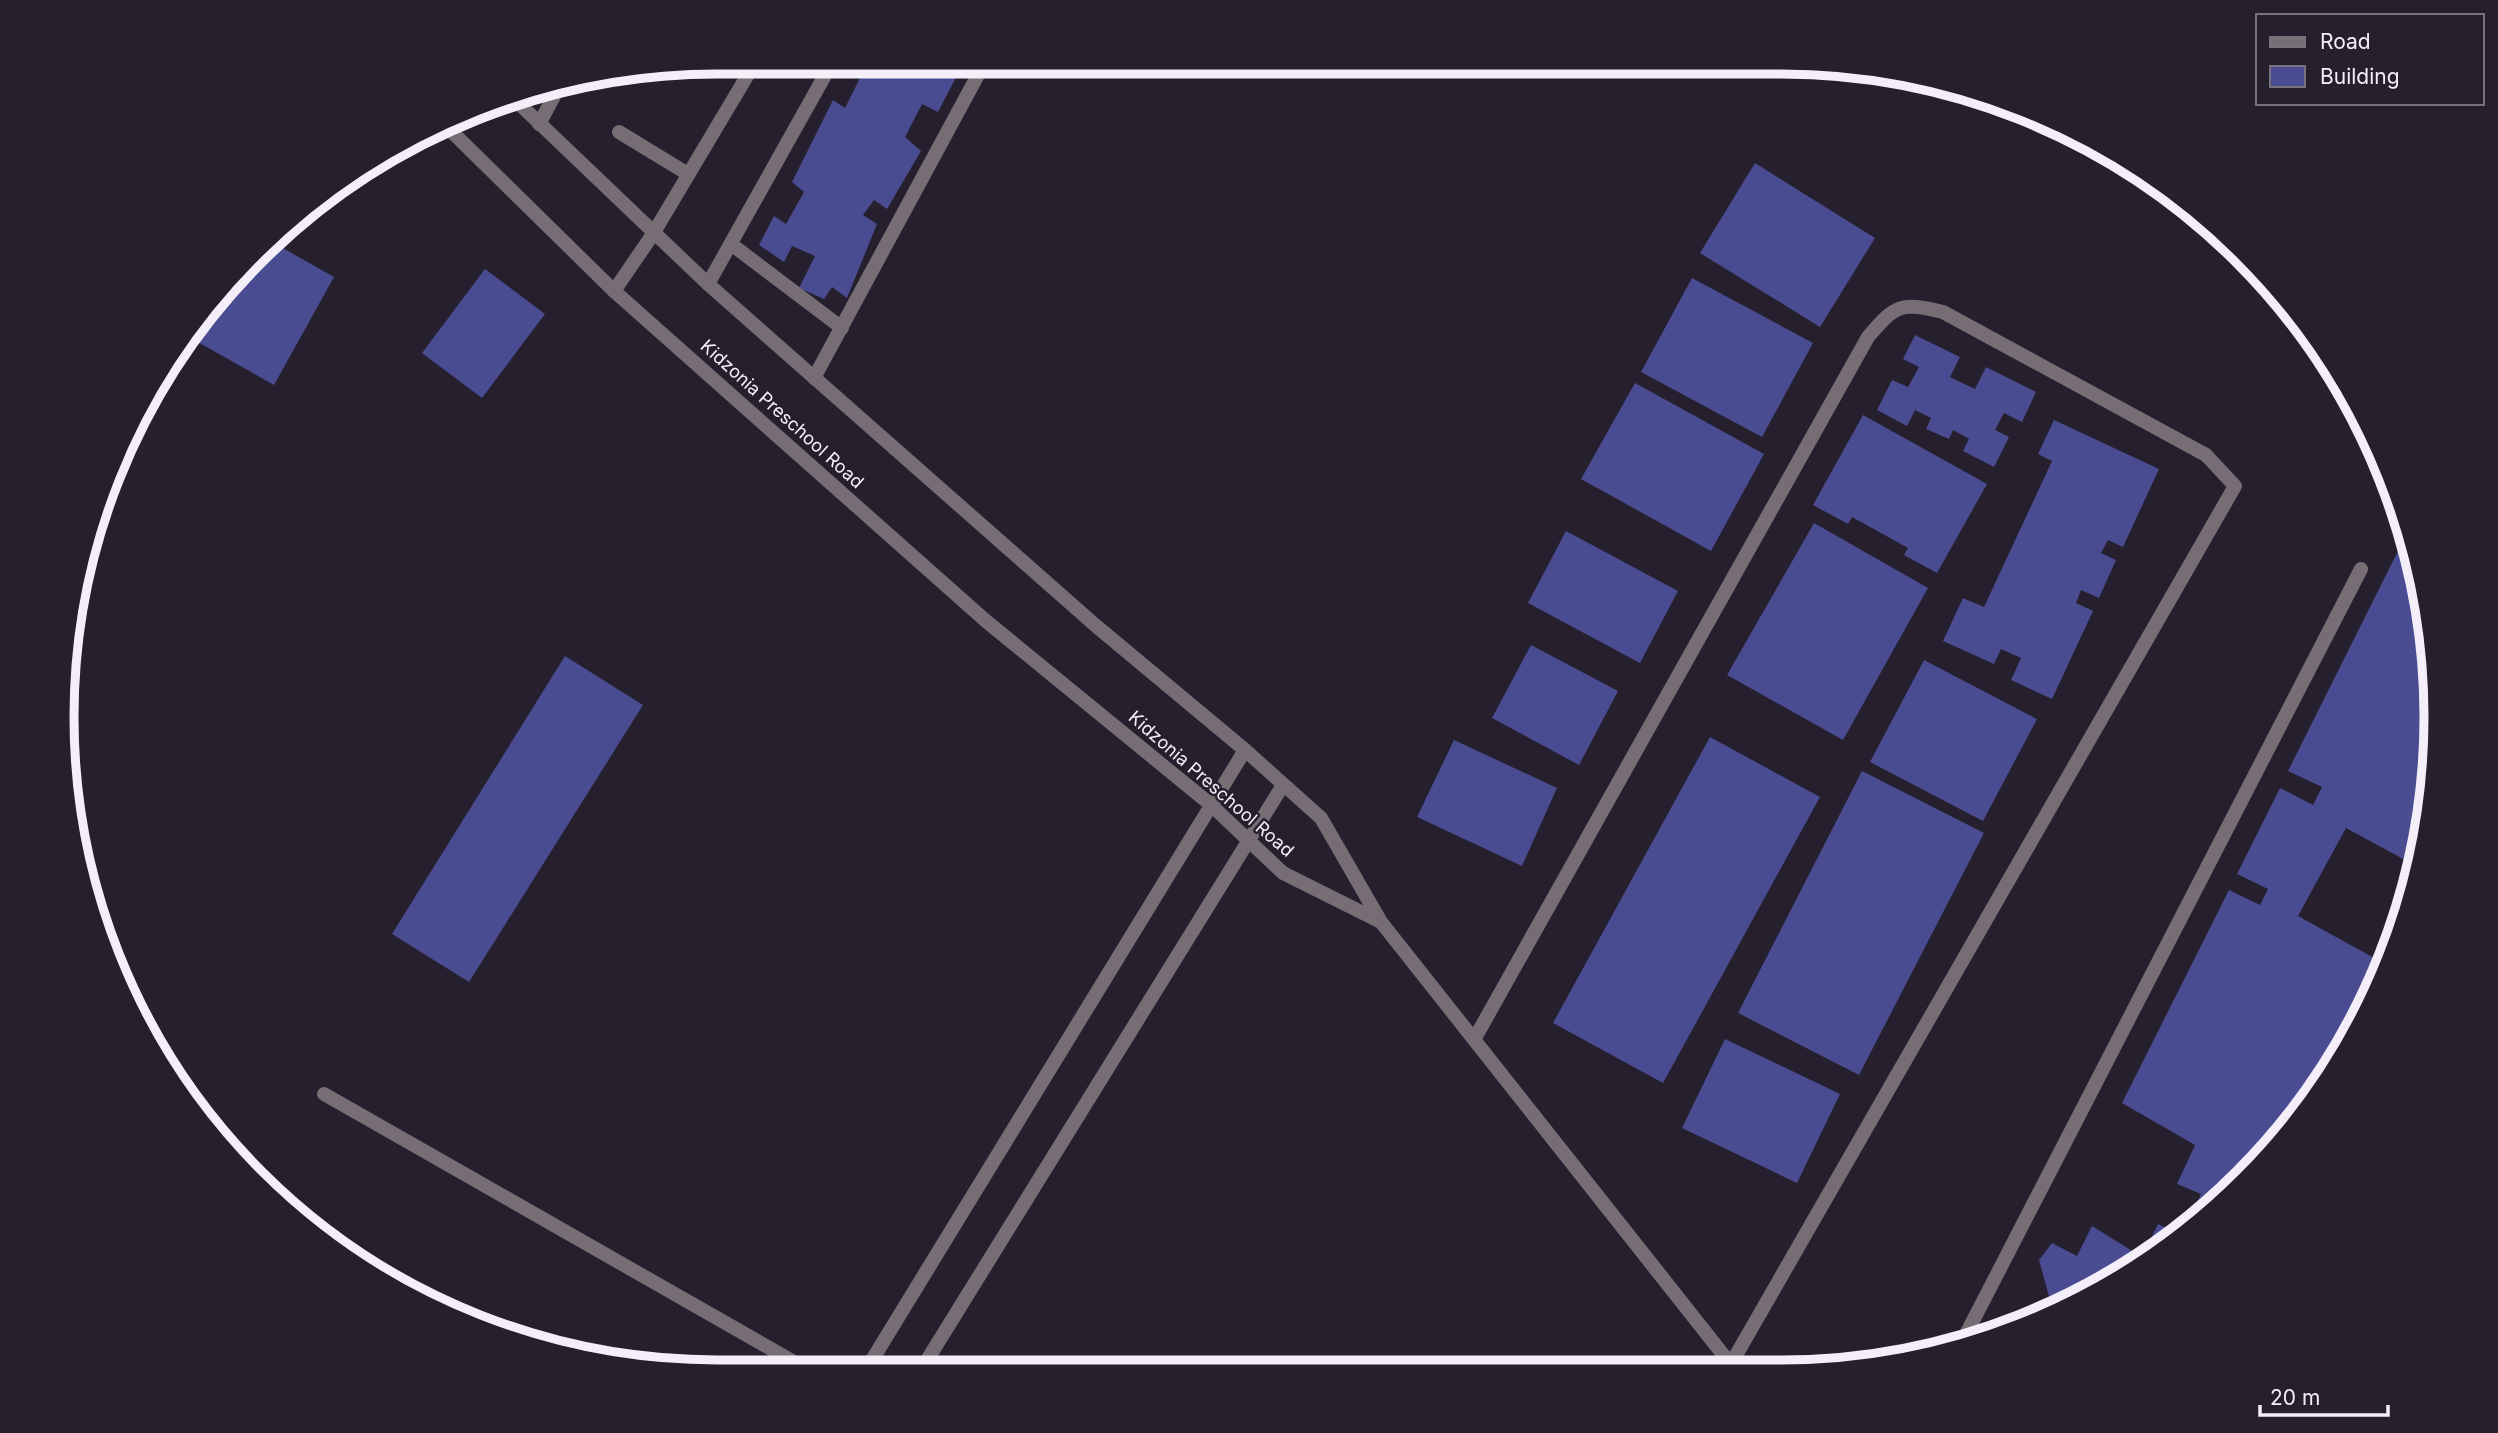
<svg xmlns="http://www.w3.org/2000/svg" width="2498" height="1433" viewBox="0 0 2498 1433" font-family="Inter,sans-serif">
	<rect width="100%" height="100%" fill="#261f2e"/>
	<path fill="#494c91" d="M855 61 964 62 938 112 922 104 905 137 921 151 887 209 874 200 863 215 877 224 847 298 832 287 824 299 799 288 815 256 792 246 784 262 759 245 774 216 786 224 804 192 792 182 833 100 845 108 860 78 849 73Z
		M1755 163 1875 238 1820 327 1700 253Z
		M274 243 334 277 274 385 187 336Z
		M485 269 545 314 482 398 422 353Z
		M1692 278 1813 343 1762 437 1641 372Z
		M1915 335 1960 357 1950 377 1975 389 1986 367 2036 392 2022 422 2004 413 1995 430 2009 437 1994 467 1963 451 1969 439 1953 430 1949 439 1926 429 1931 418 1915 410 1907 426 1877 410 1892 380 1908 387 1919 367 1903 359Z
		M1635 383 1764 454 1711 551 1581 479Z
		M1863 415 1987 484 1937 573 1904 555 1908 548 1852 517 1848 524 1813 505Z
		M2054 420 2159 469 2123 547 2108 540 2101 553 2116 560 2099 598 2081 590 2076 603 2093 611 2052 699 2011 680 2021 658 2001 649 1994 664 1943 641 1963 598 1984 607 2052 461 2038 454Z
		M1814 523 1928 588 1843 740 1727 675Z
		M1566 531 1678 591 1640 663 1528 603Z
		M2408 531 2415 547 2435 674 2431 802 2416 866 2346 828 2298 916 2385 964 2349 1044 2245 1180 2185 1229 2201 1194 2177 1184 2195 1145 2122 1103 2229 890 2260 905 2268 889 2237 874 2280 788 2313 805 2322 787 2288 771Z
		M1531 645 1618 691 1579 765 1492 718Z
		M565 656 643 705 469 982 392 934Z
		M1924 660 2037 719 1983 821 1870 762Z
		M1710 737 1820 797 1663 1083 1553 1023Z
		M1454 740 1557 788 1522 866 1417 817Z
		M1862 771 1984 833 1859 1075 1738 1013Z
		M1725 1039 1840 1094 1797 1183 1682 1128Z
		M2158 1224 2179 1234 2145 1262 2052 1307 2039 1260 2052 1243 2077 1256 2092 1226 2142 1257Z"/>
	<g fill="none" stroke-linecap="round" stroke-linejoin="round">
		<path stroke="#766e74" stroke-width="14" d="M539 124 559 87
			M619 132 688 174
			M614 291 653 234 753 66 752 61
			M324 1094 808 1370
			M1961 1344 2361 569"/>
		<path stroke="#766e74" stroke-width="14" d="M731 244 842 328
			M708 284 833 61
			M814 378 985 62
			M1475 1038 1868 337C1896 304 1901 302 1943 312L2206 455 2235 486 1731 1364
			M866 1370 1245 750
			M921 1370 1283 785"/>
		<path stroke="#766e74" stroke-width="14" d="M510 95 708 284 1095 625 1245 750 1321 818 1381 922 1733 1367
			M447 127 614 291 986 621 1210 804 1283 873 1379 921"/>
	</g>
	<g text-anchor="middle" stroke-width="5" stroke-linejoin="round" paint-order="stroke">
		<g font-size="18" fill="#f3eef8" stroke="#261f2e">
			<text transform="translate(782 414) rotate(42)" y="6">Kidzonia Preschool Road</text>
			<text transform="translate(1211 784) rotate(41)" y="6">Kidzonia Preschool Road</text>
		</g>
	</g>
	<path d="M0 0H2498V1433H0ZM717 74H1781A643 643 0 0 1 2424 717V717A643 643 0 0 1 1781 1360H717A643 643 0 0 1 74 717V717A643 643 0 0 1 717 74Z" fill="#261f2e" fill-rule="evenodd"/>
	<path fill="none" stroke="#f3eef8" stroke-width="9" d="M717 74H1781A643 643 0 0 1 2424 717V717A643 643 0 0 1 1781 1360H717A643 643 0 0 1 74 717V717A643 643 0 0 1 717 74Z"/>
	<rect x="2256" y="14" width="228" height="91" fill="#261f2e" stroke="#78727f" stroke-width="2"/>
	<rect x="2270" y="37" width="35" height="10" fill="#766e74" stroke="#78727f" stroke-width="2"/>
	<text x="2320" y="49" font-size="21" fill="#f3eef8">Road</text>
	<rect x="2270" y="66" width="35" height="21" fill="#494c91" stroke="#78727f" stroke-width="2"/>
	<text x="2320" y="84" font-size="21" fill="#f3eef8">Building</text>
	<path d="M2260 1405v10h128v-10" fill="none" stroke="#f3eef8" stroke-width="3.5"/>
	<text x="2270" y="1405" font-size="21" fill="#f3eef8" stroke="#261f2e" stroke-width="5" paint-order="stroke">20 m</text>
</svg>
